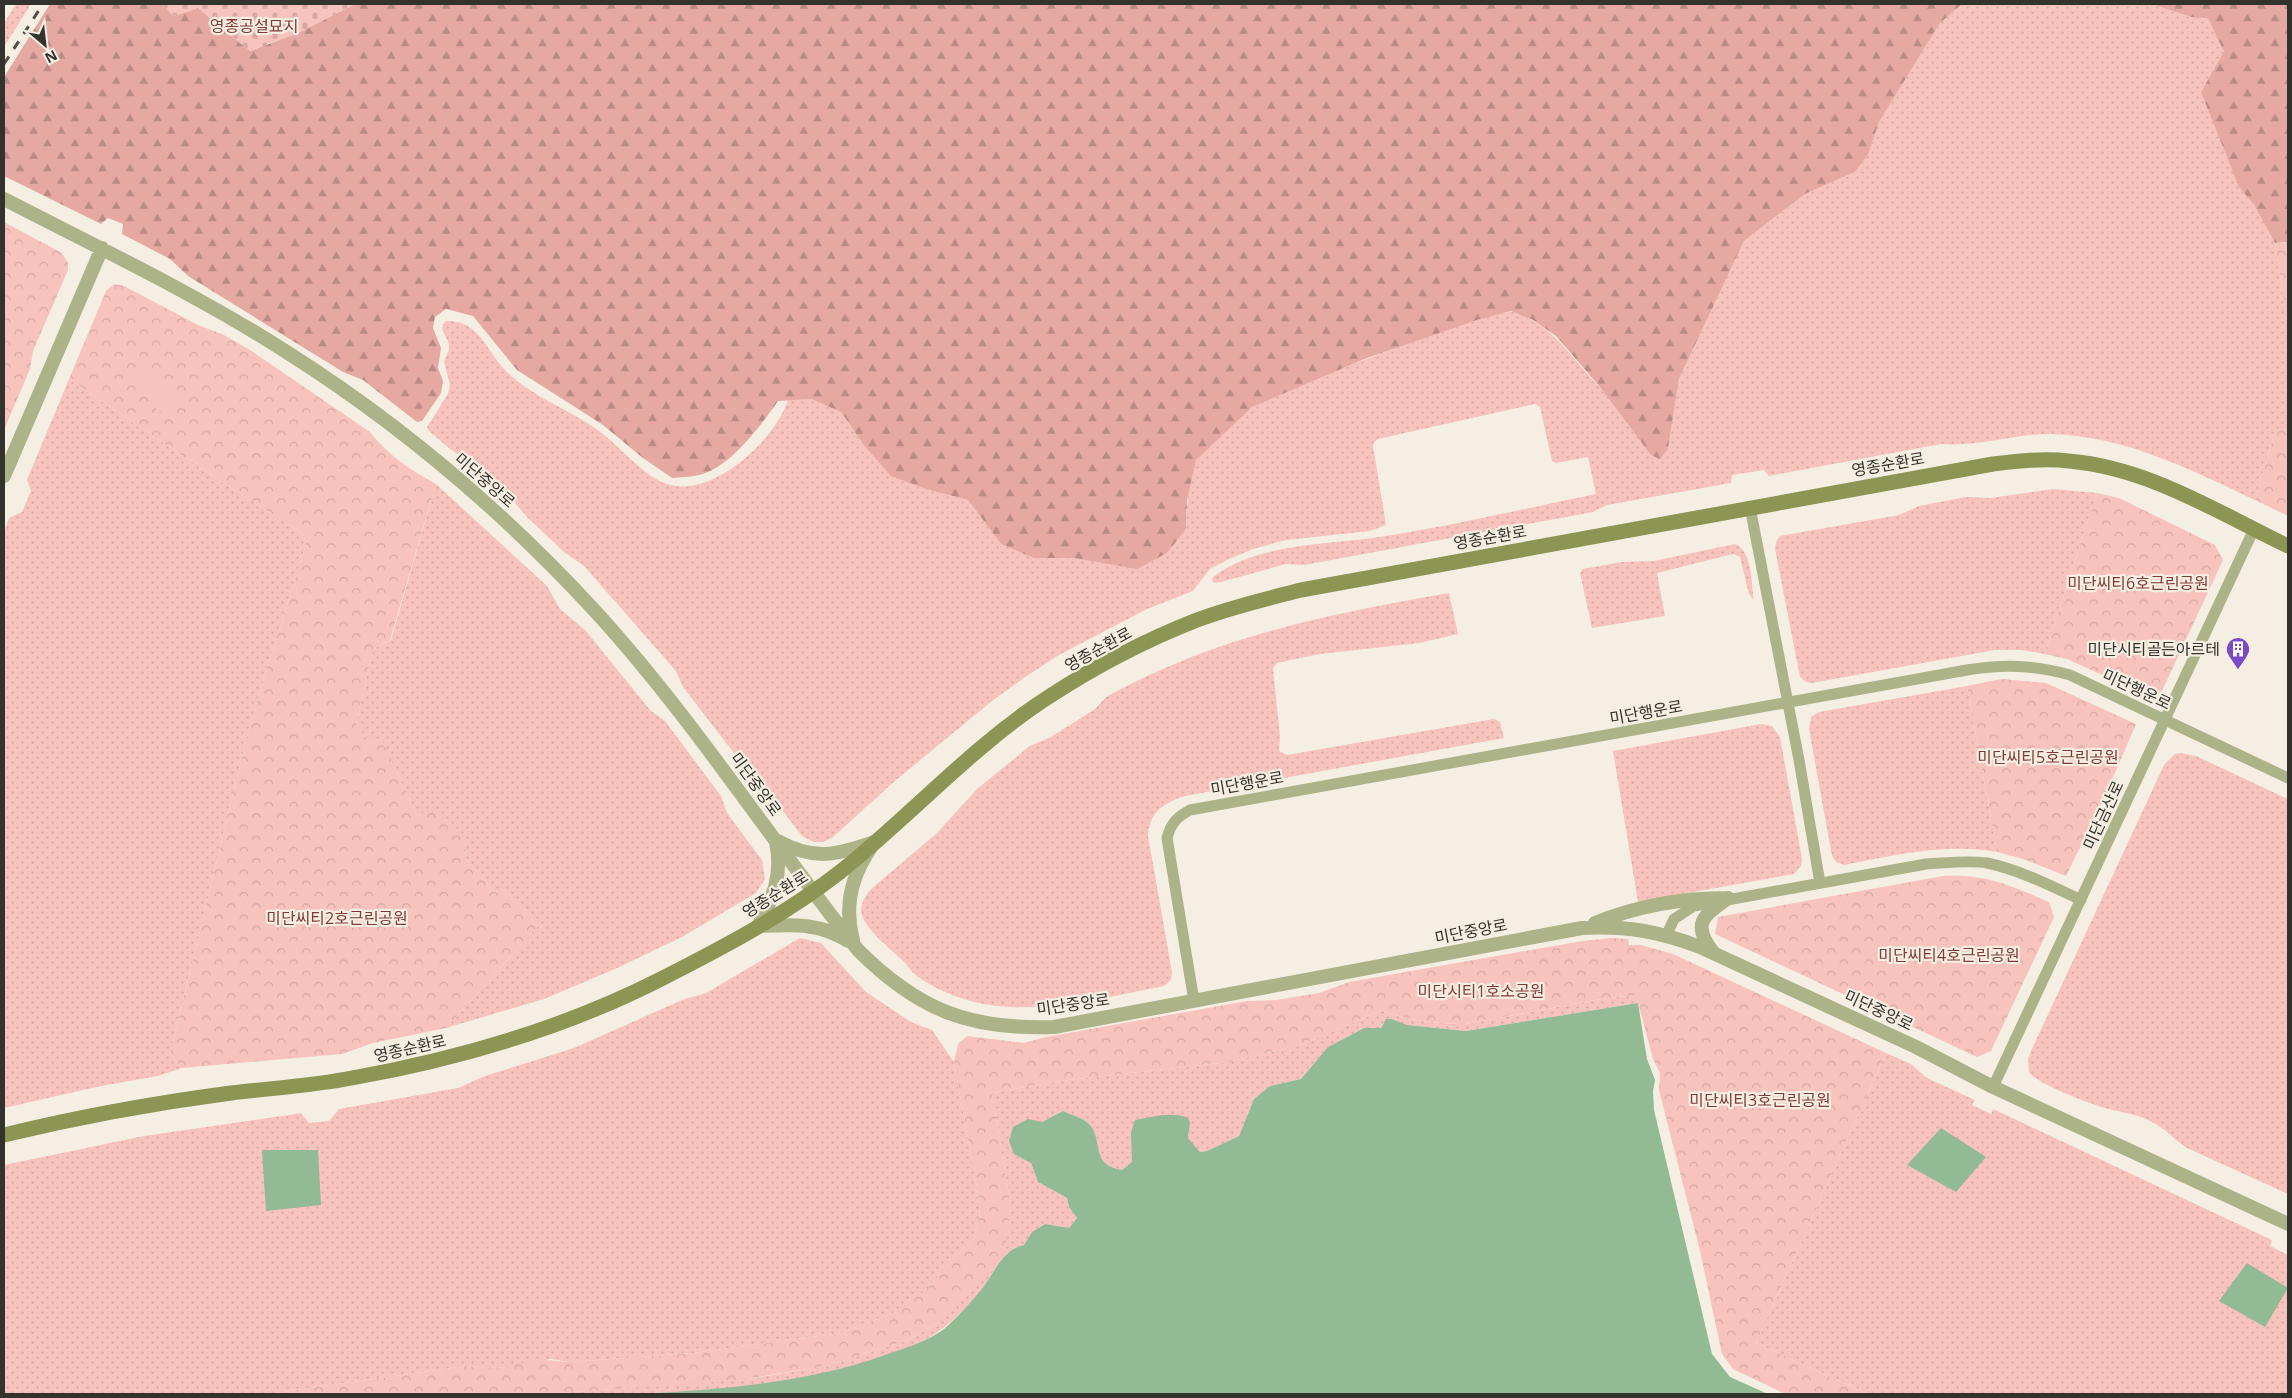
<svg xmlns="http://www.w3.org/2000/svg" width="2292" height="1398" viewBox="0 0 2292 1398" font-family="'Open Sans','Noto Sans KR',sans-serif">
	<defs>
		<pattern id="grass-dots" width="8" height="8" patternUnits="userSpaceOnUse" patternTransform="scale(1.25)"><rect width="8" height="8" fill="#f8c3bd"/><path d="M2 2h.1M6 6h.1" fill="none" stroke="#d5a8a3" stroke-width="1.8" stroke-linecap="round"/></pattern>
		<pattern id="forest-firs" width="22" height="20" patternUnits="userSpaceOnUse" patternTransform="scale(1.25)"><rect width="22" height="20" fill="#e5a9a2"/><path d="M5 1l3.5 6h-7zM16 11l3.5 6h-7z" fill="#ba8a84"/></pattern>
		<pattern id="cemetery-stones" width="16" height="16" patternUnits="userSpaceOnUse" patternTransform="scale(1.25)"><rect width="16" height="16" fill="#f8c3bd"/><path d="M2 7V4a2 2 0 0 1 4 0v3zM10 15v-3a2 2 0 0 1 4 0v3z" fill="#d5a8a3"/></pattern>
		<pattern id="park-crowns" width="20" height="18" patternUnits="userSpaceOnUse" patternTransform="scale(1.25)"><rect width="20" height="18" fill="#f8c3bd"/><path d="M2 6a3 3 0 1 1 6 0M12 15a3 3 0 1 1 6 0" fill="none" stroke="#d5a8a3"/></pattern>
	</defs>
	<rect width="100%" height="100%" fill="#f5efe3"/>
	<path fill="url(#grass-dots)" d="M16 4H31L4 47V23Z
		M1962 4H2151L2191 17H2208L2224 52 2239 187 2254 205 2275 243 2288 327V429L2275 431 2255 500C2189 469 2125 436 2051 434 2014 434 1978 447 1941 444L1769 476 1764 470 1732 475 1731 483 1607 505 1593 512 1304 565 1286 564 1221 582 1215 583 1212 581 1213 577C1257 544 1320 545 1373 538 1447 527 1522 509 1596 494L1588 457 1556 463 1552 461 1540 407 1535 404 1378 439 1374 442 1373 446 1386 525 1370 531 1286 540 1253 549 1227 560 1210 569 1193 591 1147 609 1059 655 1028 675 992 701 896 780 832 838 823 842H814L802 836 751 769 737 757 683 687 676 671 584 566 565 553 526 516 496 480 450 449 429 431 427 427 448 394 450 385 444 361 449 350V344L442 329 443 324 446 321C480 320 486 351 506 371 530 395 565 408 592 426 616 441 642 476 667 484 713 499 775 440 788 400L811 399 841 412 863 444 929 490 968 500 1001 544 1033 558H1074L1137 568 1186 529C1187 514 1188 470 1197 459 1205 449 1242 414 1252 407 1276 392 1496 307 1514 312 1554 325 1572 360 1601 388 1623 409 1646 429 1668 449L1679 379 1744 241 1805 194 1855 172 1868 155 1879 122 1940 23Z
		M69 379 205 471 303 534 306 544 250 724 170 1054 182 1068 158 1076 101 1086 4 1108V532L9 518 22 512 31 491 27 480Z
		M436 484 547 586 560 609 586 631 650 710 665 721 721 796 727 813 762 860 765 879 756 893 682 937 615 969 544 999 446 1028 538 926 505 890 494 892 466 859 465 841 416 813 382 741 365 737 356 724 373 649 391 640Z
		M2053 489 2097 493 2045 654 2021 650H1995L1812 683 1806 682 1800 677 1775 549 1776 542 1780 536 1899 515 1919 506 1966 497 1991 498Z
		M1735 544C1753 551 1751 584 1754 601L1749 594 1740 557 1733 554 1657 573 1665 616 1592 628 1580 573 1583 569 1622 562 1654 561Z
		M1449 593 1458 634 1419 643 1320 654 1277 663 1273 668 1280 736 1279 751 1287 755 1494 719 1500 722 1504 738 1185 796C1164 803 1149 812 1148 836L1172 972 1171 980 1164 986C1081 1002 992 1029 917 976 910 971 907 964 901 959 894 952 886 946 879 939 863 921 853 912 870 890L937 833 977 789 1030 746 1051 737 1095 709 1106 697C1214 637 1328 614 1449 593Z
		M1967 686 1997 852C1943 843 1897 855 1844 865L1836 862 1832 856 1809 729 1811 717 1819 712Z
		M1761 724 1772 726 1780 737 1802 859 1801 866 1794 874 1638 902 1613 751Z
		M2181 753 2196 756 2288 799V1194L2187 1148C2174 1140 2164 1127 2150 1121 2134 1113 2118 1112 2101 1107 2086 1102 2037 1084 2029 1072L2028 1059 2031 1051 2164 765 2175 754Z
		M800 938 821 943 866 992 911 1022 932 1030 954 1062 980 1205 979 1217 974 1238 921 1295 909 1304 893 1313 841 1333 693 1353 569 1362 551 1359 505 1368 465 1366 268 1394H4V1165L144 1136 289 1115 301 1113 309 1123 329 1121 339 1109 458 1088 485 1076 574 1048 682 1000 706 993Z
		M1637 995 1638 1003 1466 1031 1406 1025 1392 1019 1383 1023 1381 1028H1364L1328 1047 1301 1079 1270 1086 1254 1099 1239 1136 1207 1151 1200 1152 1188 1138 1190 1123 1132 1150V1162L1122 1170C1093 1165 1102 1148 1093 1129 1087 1118 1073 1116 1063 1111L1042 1122 1031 1163 1038 1182 1067 1198 1069 1207 1077 1218 1069 1228 1045 1224 1032 1232 1024 1245C1002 1249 993 1274 981 1290 964 1312 943 1331 918 1344 906 1350 892 1353 879 1358 773 1395 657 1394 546 1394L755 1378 826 1366 908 1340 940 1322 1009 1232V1195L992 1093 1060 1081 1228 1062 1300 1045 1382 1010C1406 1021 1439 1024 1466 1024L1601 999Z
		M1886 1053 1911 1064 1927 1078 1975 1100 1972 1105 1991 1114 1993 1109 2272 1240 2270 1246 2288 1255V1288L2265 1327 2288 1288V1394H1868L1756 1343Z"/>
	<path fill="url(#forest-firs)" d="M50 4H161L174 16 198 8 250 51 298 33 355 4H1962L1940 23 1879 122 1868 155 1855 172 1805 194 1744 241 1679 379 1668 449 1660 459 1651 455 1600 387 1556 336 1533 320 1511 311 1477 320 1367 358 1252 407 1196 460 1187 500 1186 529 1167 553 1137 569 1074 558H1033L1001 544 968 500 929 490 891 476 863 444 841 412 811 399 778 401C761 425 730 468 699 475 690 477 681 477 672 478L643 458 603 425 517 370 473 316 446 309 435 317 433 328 441 348 438 368 443 381 441 393 422 421 417 422 363 380 343 372 188 276 170 259 122 234 123 224 108 218 101 224 4 176V77Z
		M2151 4H2288V242L2275 243 2254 205 2239 187 2201 92 2224 52 2208 18 2191 17Z"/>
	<path fill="url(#cemetery-stones)" d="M161 4H355L298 33 250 51 198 8 174 16Z"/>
	<path fill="url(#park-crowns)" d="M4 222 62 253 68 263V270L33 351 30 369 4 430Z
		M2288 242V327L2275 243Z
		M114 284 124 286 198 325 222 334 250 350 370 432C387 455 411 470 436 484L390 640 373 649 356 724 365 737 382 740 416 813 437 812 465 841 466 859 494 892 505 890 538 926 446 1028 373 1043 342 1054 182 1068 170 1054 250 724 306 544 303 534 205 471 69 379 106 291Z
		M2288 429V516L2255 500 2275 431Z
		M2097 493 2119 498 2215 545 2223 560 2162 691 2156 695 2149 696 2067 659 2045 654Z
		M2001 679 2046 683 2136 724 2105 796 2066 876 2023 859 1997 852 1967 686Z
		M1943 876C1987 874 2009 885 2049 902L2054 917 1991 1051 1977 1057 1715 934 1718 917Z
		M1612 938 1628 939 1629 945H1641L1673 954 1886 1053 1756 1343 1868 1394H1785L1733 1369 1722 1354 1700 1251 1659 1090 1660 1073 1653 1059 1636 995 1600 999 1466 1024C1439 1024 1407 1021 1382 1010L1300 1045 1228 1062 1060 1081 992 1093 1009 1195V1231L1004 1252 940 1322 908 1340 826 1366 739 1380 546 1394H268L465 1366 505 1368 536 1359 569 1362 693 1353 841 1333 893 1313 921 1295 974 1238 979 1217 980 1205 954 1062 958 1044 967 1036 1024 1043 1046 1037 1247 1001 1276 1000 1319 993 1349 982 1582 941Z"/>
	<path fill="#f8c3bd" d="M148 367 175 400 159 412 133 380Z"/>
	<path fill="#92ba93" d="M1638 1003 1647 1059 1655 1080 1653 1091 1654 1110 1712 1354 1730 1377 1768 1394H642C725 1389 807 1383 885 1355 905 1348 927 1342 944 1329 957 1318 970 1303 981 1290 994 1274 1002 1249 1024 1245L1032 1232 1045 1224 1069 1228 1077 1218 1069 1207 1067 1198 1038 1182 1031 1163 1014 1154 1009 1141 1013 1127 1028 1119 1042 1122 1063 1111C1073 1116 1087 1118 1093 1129 1102 1148 1093 1165 1122 1170L1132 1162 1131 1132 1135 1120C1151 1117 1173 1111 1188 1118L1190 1123 1188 1138 1200 1152 1207 1151 1239 1136 1254 1099 1270 1086 1301 1079 1328 1047 1364 1028H1381L1386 1019H1392L1407 1025 1466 1031Z
		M1941 1128 1986 1157 1956 1192 1907 1165Z
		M262 1150H318L321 1205 266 1211Z
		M2247 1263 2288 1288 2265 1327 2219 1301Z"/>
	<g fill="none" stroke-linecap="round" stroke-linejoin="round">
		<path stroke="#acb389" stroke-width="11" d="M1750 507 1799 760 1820 883
			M1667 934 1674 919 1694 906 1926 864C1946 863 1967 860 1987 863 2020 870 2051 886 2081 900
			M1194 1001 1167 838C1171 823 1177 817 1190 810L1967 670C2004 664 2034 665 2070 675L2288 778
			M1993 1087 2254 529"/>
		<path stroke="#acb389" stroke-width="14" d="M4 199C97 247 196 294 285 351 399 423 503 511 595 611 692 717 769 838 858 950 918 1010 969 1030 1054 1027L1582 928C1628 926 1658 931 1700 947L1916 1047 1993 1087 2288 1224
			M4 476 102 248
			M778 841C814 861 837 855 874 842
			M1595 923C1637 906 1682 898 1728 898
			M758 926C791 925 819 922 848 941
			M758 926C773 899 783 874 776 842
			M853 940C844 907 851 877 870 849
			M1713 952C1691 924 1703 916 1728 898"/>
		<path stroke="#8c9554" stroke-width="15" d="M4 1135C78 1117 155 1103 231 1093 271 1088 312 1086 352 1078 458 1059 565 1028 661 979 722 948 785 915 840 872 912 815 972 746 1050 696 1096 666 1146 640 1197 620 1231 607 1266 599 1301 590L1993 464C2018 461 2043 458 2069 461 2149 468 2217 512 2288 546"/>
		<path stroke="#524f49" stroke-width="3" stroke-dasharray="9 9" stroke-linecap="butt" d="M4 64 43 4"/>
	</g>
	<defs>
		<g id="building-pin" transform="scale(1.25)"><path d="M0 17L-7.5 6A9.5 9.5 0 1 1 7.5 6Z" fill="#794bc4" stroke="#f5efe3"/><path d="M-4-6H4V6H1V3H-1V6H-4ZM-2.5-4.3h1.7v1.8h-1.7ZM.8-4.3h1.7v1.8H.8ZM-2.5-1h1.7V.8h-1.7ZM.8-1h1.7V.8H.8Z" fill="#fff"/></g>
	</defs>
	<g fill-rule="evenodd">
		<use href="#building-pin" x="2238" y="649"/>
	</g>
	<g text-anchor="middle" stroke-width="4.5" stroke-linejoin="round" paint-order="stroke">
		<g font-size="16" fill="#823a34" stroke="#f5efe3">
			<text x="254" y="32">영종공설묘지</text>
			<text x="2138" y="589">미단씨티6호근린공원</text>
			<text x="2048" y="763">미단씨티5호근린공원</text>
			<text x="337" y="924">미단씨티2호근린공원</text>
			<text x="1949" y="961">미단씨티4호근린공원</text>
			<text x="1481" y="997">미단시티1호소공원</text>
			<text x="1760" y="1106">미단씨티3호근린공원</text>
		</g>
		<g font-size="16" fill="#34322d" stroke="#f5efe3">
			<text transform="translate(1888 464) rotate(-10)" y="6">영종순환로</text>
			<text transform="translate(485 480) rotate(41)" y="6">미단중앙로</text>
			<text transform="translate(1490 537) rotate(-10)" y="6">영종순환로</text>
			<text transform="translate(1098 649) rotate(-29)" y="6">영종순환로</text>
			<text transform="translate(2137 689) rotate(25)" y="6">미단행운로</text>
			<text transform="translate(1646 712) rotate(-10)" y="6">미단행운로</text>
			<text transform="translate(1247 783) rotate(-10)" y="6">미단행운로</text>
			<text transform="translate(756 784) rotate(54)" y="6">미단중앙로</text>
			<text transform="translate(2103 815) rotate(-65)" y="6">미단금산로</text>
			<text transform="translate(775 894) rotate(-32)" y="6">영종순환로</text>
			<text transform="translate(1471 931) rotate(-11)" y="6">미단중앙로</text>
			<text transform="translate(1073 1004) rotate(-8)" y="6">미단중앙로</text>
			<text transform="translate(1879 1010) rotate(25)" y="6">미단중앙로</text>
			<text transform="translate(410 1048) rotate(-13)" y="6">영종순환로</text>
		</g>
		<g font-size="16" fill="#34322d" stroke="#f5efe3" text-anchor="end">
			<text x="2220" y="655">미단시티골든아르테</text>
		</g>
	</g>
	<rect width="2292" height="1398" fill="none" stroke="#34322d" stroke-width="10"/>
	<g transform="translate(45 45) rotate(152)" stroke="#f5efe3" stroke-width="4" paint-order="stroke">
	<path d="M0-4L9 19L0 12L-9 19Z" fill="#34322d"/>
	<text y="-8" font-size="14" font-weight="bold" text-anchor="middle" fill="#34322d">N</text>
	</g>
</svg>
